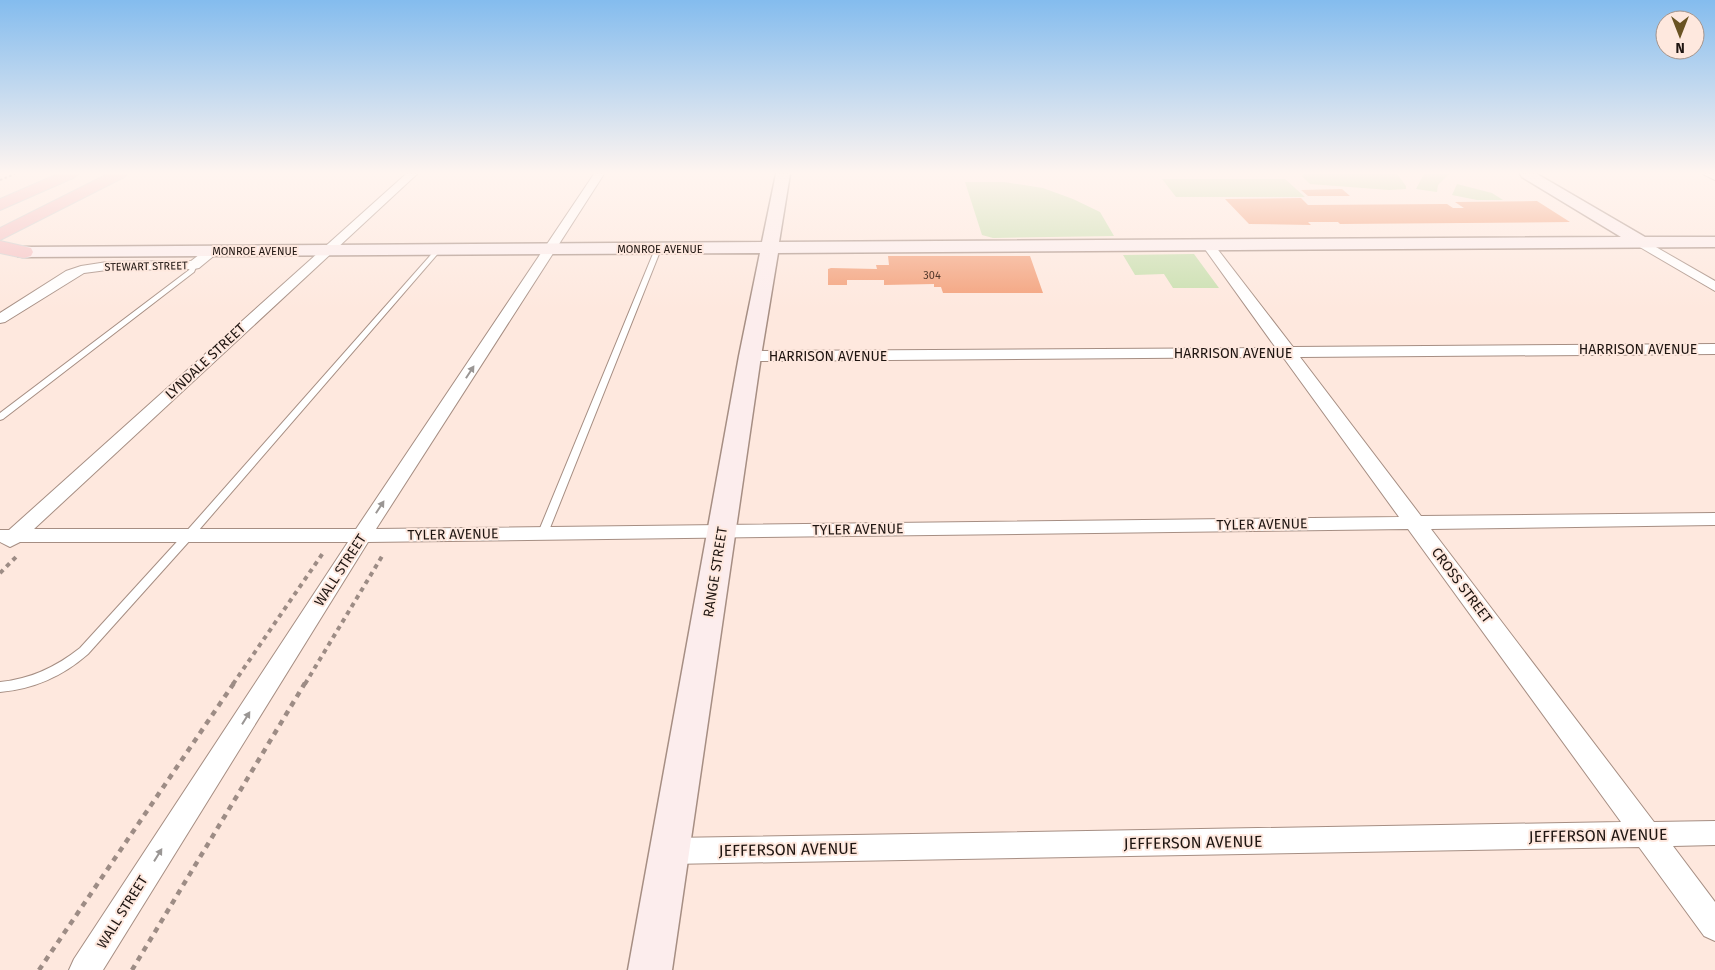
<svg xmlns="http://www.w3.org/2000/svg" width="1715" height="970" viewBox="0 0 1715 970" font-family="'Fira Sans',sans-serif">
	<rect width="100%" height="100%" fill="#fee8de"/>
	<path fill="#c8dfae" d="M1303 174H1397L1406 186V189L1389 190 1310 184 1302 176Z
		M1424 174H1449L1438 185 1437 192 1416 189Z
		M1162 179H1285L1305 197H1176Z
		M965 182H1004L1043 188 1073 199 1100 212 1114 236 993 238 982 235Z
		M1457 184 1492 193 1503 200H1477L1452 195Z
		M1194 254 1219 288H1173L1164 274 1135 275 1123 255Z"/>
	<path fill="#f3a07a" d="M1342 189 1350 196H1308L1301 190Z
		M1301 198 1308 205 1447 204 1453 208H1464L1455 202 1537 201 1570 222 1340 224 1338 222H1308L1311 225 1249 224 1225 199Z
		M888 256H1030L1043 293H943L941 287H934V284L884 285V280H847V285H828V269L831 268 877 269 876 265H889Z"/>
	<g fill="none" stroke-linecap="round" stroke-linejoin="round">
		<g stroke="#a68e83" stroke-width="2">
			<path id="lane" d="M658 247 661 249 548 533 543 536 539 535 538 533 655 249Z
				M436 249 441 250 192 538 88 654C63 676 34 689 0 692V682C31 679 56 667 80 648L184 534Z
				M192 264 197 265 194 272 3 419 0 420V413L189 270Z"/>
		</g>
		<g stroke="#a68e83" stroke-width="2">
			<path id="street" d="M406 174H417L34 529H356L594 174H604L376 529 1399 517 1283 357 750 361 745 359 742 356 745 353 750 351 1276 348 1202 245 1208 241 1212 242 1293 347 1715 344V354L1300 357 1421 516 1715 513V525L1431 529 1654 822 1715 821V845L1673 846 1715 902V941L1704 936 1639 847 670 864 660 860 656 851 660 842 670 838 1621 822 1408 529 368 542 103 970H69L74 959 348 542H20L10 547 0 542V530H9Z
				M1703 174H1715V180Z
				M1642 239 1715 281V291L1638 246 1636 243 1638 240Z
				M212 247 218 251 216 254 199 268 194 269 107 270 84 273 5 322 0 323V313L66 271 81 266 107 262 191 261 208 248Z"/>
		</g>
		<g stroke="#a68e83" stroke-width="3">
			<path id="secondary" d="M776 174H790L779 242 1621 237 1522 177 1520 174H1537L1645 237H1715V247L778 253 761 356 672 970H628L739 356 760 253 24 257 18 256 15 252 18 248 24 247 762 242Z"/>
		</g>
		<g stroke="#d2d0cf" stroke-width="2">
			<path id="highway" d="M58 174H78L75 177 0 210V199Z
				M108 174H127L124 177 0 240V228Z
				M0 241 31 248 33 252 31 256 24 258 0 253Z"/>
		</g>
		<path stroke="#9d8c85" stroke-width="2" stroke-dasharray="2.5 2.5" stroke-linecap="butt" d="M0 180 15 174"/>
		<path stroke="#9d8c85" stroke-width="4" stroke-dasharray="4.5 4.5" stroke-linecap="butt" d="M0 573 17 556
			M233 684 323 553
			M305 684 384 553"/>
		<path stroke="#9d8c85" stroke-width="4.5" stroke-dasharray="5.5 5.5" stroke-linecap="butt" d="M39 970 234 683
			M132 970 305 683"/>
		<use href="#lane" fill="#fff" fill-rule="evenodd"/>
		<use href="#street" fill="#fff" fill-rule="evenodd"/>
		<use href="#secondary" fill="#fceded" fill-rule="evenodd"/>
		<use href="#highway" fill="#f5c2c4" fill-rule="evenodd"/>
	</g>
	<defs><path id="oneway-solid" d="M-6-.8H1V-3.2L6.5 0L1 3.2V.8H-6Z" transform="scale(1.25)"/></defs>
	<g fill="#9a9694">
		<use href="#oneway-solid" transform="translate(470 372) rotate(-57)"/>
		<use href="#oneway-solid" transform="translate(380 507) rotate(-57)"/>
		<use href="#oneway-solid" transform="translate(246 718) rotate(-58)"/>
		<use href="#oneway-solid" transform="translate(158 855) rotate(-58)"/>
	</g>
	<linearGradient id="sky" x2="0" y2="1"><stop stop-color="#84bcee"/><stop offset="0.56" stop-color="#fff5f0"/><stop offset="1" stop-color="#fff5f0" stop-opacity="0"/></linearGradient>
	<rect width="1715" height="309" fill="url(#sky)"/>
	<g text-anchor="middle" stroke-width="4" stroke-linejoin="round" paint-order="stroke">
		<g font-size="11" fill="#1f1511" stroke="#fee8de">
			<text x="660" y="253">MONROE AVENUE</text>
			<text x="255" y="255">MONROE AVENUE</text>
			<text transform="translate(146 266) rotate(-1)" y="4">STEWART STREET</text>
		</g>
		<g font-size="11" fill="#54382b">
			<text x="932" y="279">304</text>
		</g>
		<g font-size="14" fill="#1f1511" stroke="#fee8de">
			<text x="1638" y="354">HARRISON AVENUE</text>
			<text x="1233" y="358">HARRISON AVENUE</text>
			<text x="828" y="361">HARRISON AVENUE</text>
			<text transform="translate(205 361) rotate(-43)" y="5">LYNDALE STREET</text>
			<text transform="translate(1262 524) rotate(-1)" y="5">TYLER AVENUE</text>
			<text transform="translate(858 529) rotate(-1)" y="5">TYLER AVENUE</text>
			<text transform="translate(453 534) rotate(-1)" y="5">TYLER AVENUE</text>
			<text transform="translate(340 570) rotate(-57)" y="5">WALL STREET</text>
			<text transform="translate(715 572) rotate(-81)" y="5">RANGE STREET</text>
			<text transform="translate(1462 585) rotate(53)" y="5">CROSS STREET</text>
			<text transform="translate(122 912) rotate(-58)" y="5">WALL STREET</text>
		</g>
		<g font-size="16" fill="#1f1511" stroke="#fee8de">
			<text transform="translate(1598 835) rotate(-1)" y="6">JEFFERSON AVENUE</text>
			<text transform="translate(1193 842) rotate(-1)" y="6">JEFFERSON AVENUE</text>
			<text transform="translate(788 849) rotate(-1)" y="6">JEFFERSON AVENUE</text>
		</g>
	</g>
	<g transform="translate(1680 35) rotate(180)"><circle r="24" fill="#fee8de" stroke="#a5948c"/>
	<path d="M0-4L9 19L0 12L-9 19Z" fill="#6a5323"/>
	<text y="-8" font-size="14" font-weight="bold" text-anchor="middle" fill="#1f1511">N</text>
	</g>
</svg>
